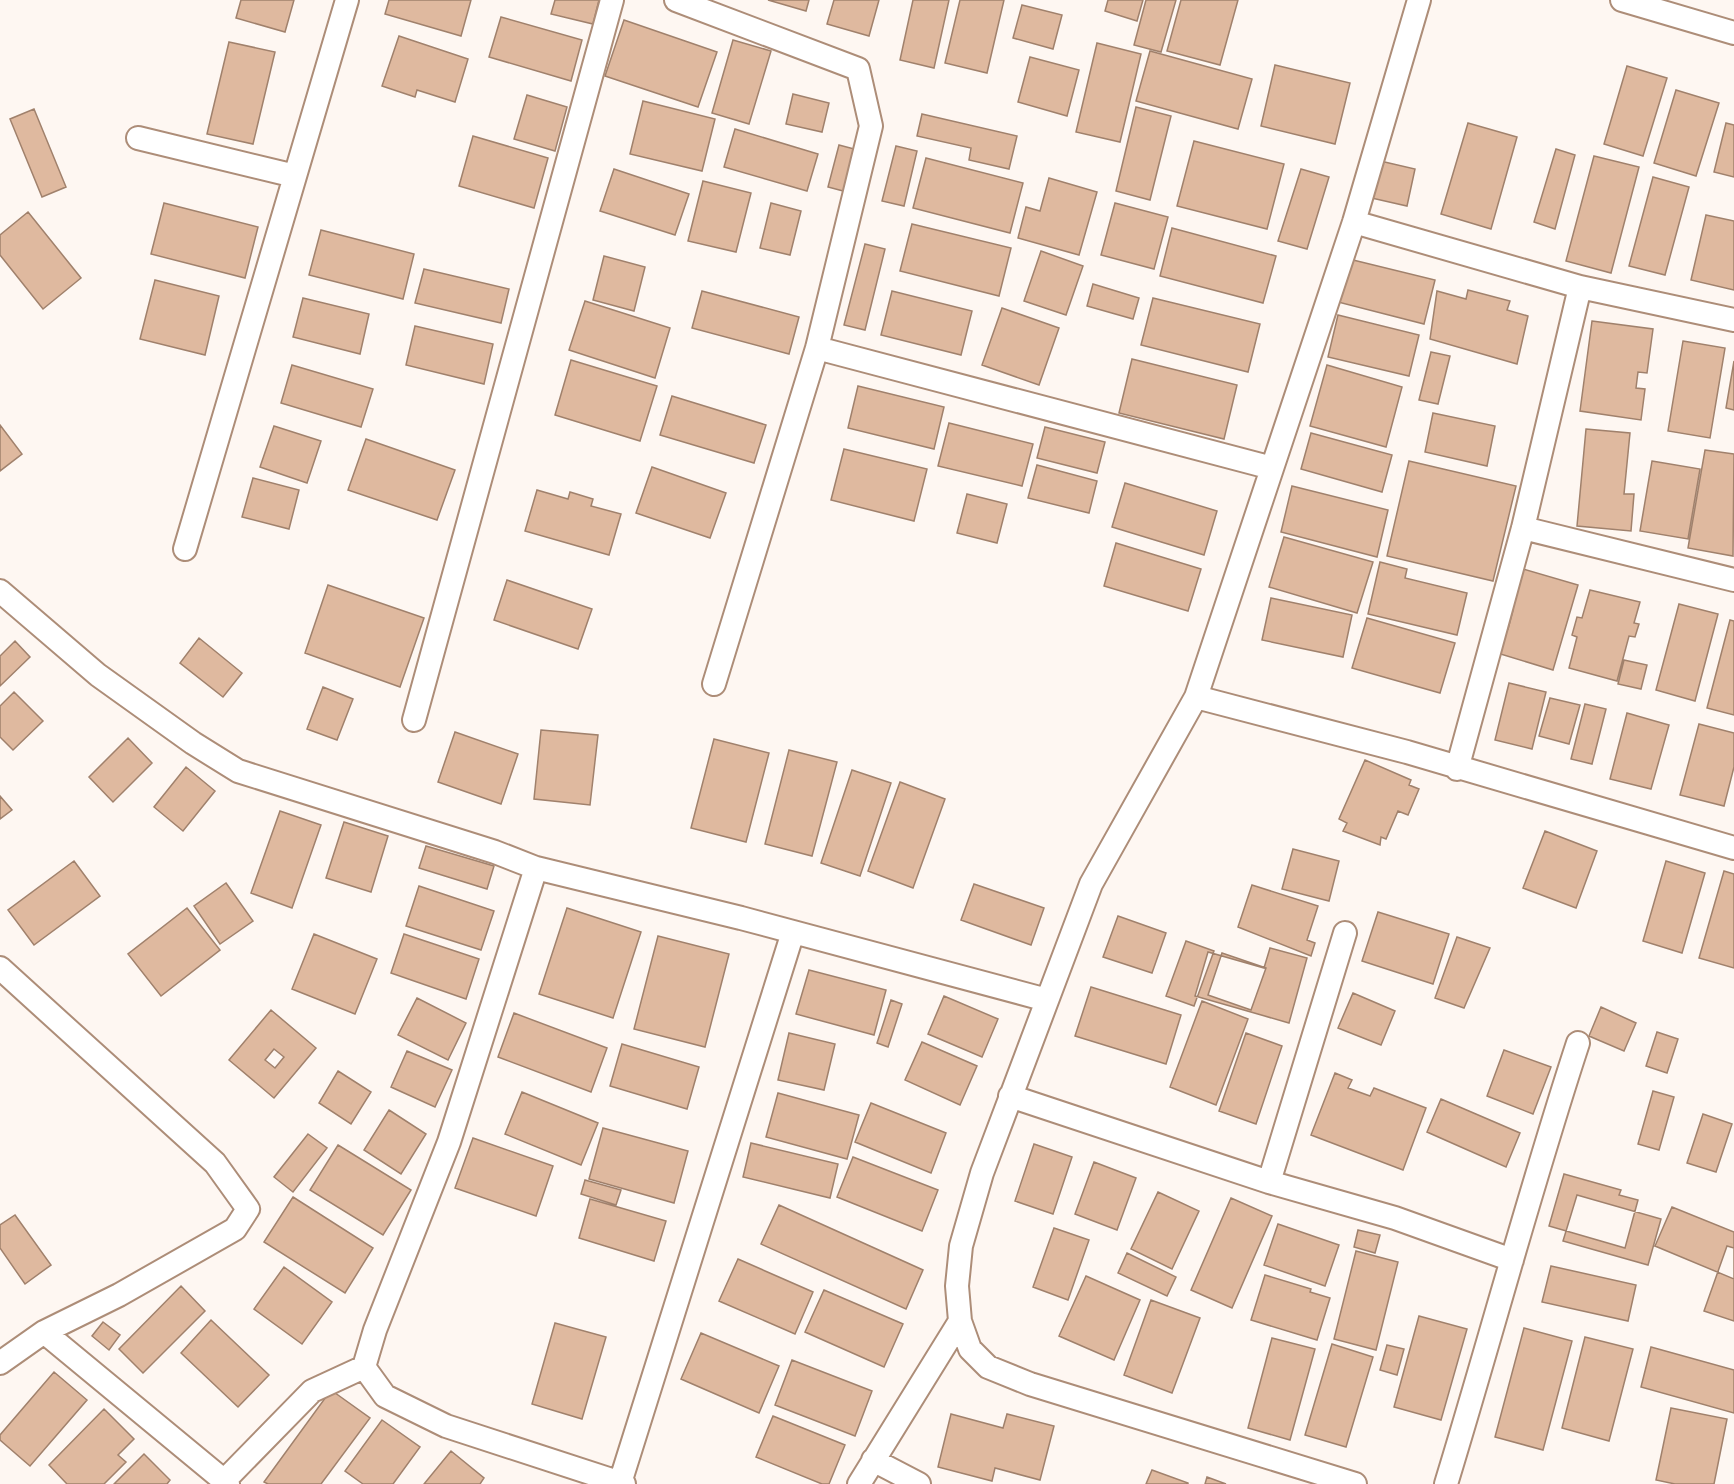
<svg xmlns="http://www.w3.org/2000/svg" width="1734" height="1484" viewBox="0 0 1734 1484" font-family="Quicksand,sans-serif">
	<rect width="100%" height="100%" fill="#fef7f2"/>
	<path fill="#dfb99f" stroke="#a0816c" stroke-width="1.5" fill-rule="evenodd" d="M241 0H294L285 32 236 18Z
		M389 0H471L461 36 385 14Z
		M555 0H599L593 24 551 14Z
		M768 0H809L806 11Z
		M834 0H879L869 36 827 24Z
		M913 0H949L934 68 900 60Z
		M960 0H1004L987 73 945 63Z
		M1108 0H1143L1137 21 1105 11Z
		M1146 0H1176L1161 52 1134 45Z
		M1181 0H1238L1220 65 1167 51Z
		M1022 5 1062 15 1053 49 1013 38Z
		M501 17 582 40 571 81 489 57Z
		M624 20 717 52 698 107 605 76Z
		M399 36 468 59 455 102 417 90 415 97 382 86Z
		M733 40 771 51 749 124 712 113Z
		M229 42 275 52 253 144 207 134Z
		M1097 43 1141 54 1120 142 1076 132Z
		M1150 51 1252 79 1238 129 1136 101Z
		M1030 57 1079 70 1067 116 1018 102Z
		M1275 65 1350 83 1335 144 1261 126Z
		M1627 66 1667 78 1643 156 1604 144Z
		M1676 90 1719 103 1696 176 1654 163Z
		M793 94 829 103 822 132 786 124Z
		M527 95 567 107 555 151 514 139Z
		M643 101 715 119 702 171 630 154Z
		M1136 107 1171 116 1150 200 1116 191Z
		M34 109 66 187 42 197 10 119Z
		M922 114 1017 136 1009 169 969 160 971 148 917 136Z
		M1468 123 1517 137 1491 229 1441 214Z
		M1726 123 1734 125V177L1714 172Z
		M735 129 818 154 807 191 724 167Z
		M473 136 548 158 534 208 459 186Z
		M1194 141 1284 164 1267 229 1177 206Z
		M839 145 858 150 847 192 828 187Z
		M896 146 917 151 904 206 882 201Z
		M1556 149 1575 155 1555 229 1534 222Z
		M1594 156 1639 167 1611 273 1566 261Z
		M926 158 1023 183 1010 233 913 208Z
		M1376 160 1415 169 1407 206 1367 197Z
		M614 169 689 194 675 235 600 211Z
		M1301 169 1329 177 1307 249 1278 241Z
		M1653 177 1689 187 1665 275 1629 266Z
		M1049 178 1097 192 1079 255 1018 238 1026 207 1040 211Z
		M703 181 751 193 736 252 688 241Z
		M164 203 258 227 245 278 151 254Z
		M771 203 801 211 790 255 760 248Z
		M1115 203 1168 217 1154 269 1101 255Z
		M28 212 81 278 43 309 0 255V235Z
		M1706 215 1734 221V290L1691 280Z
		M912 224 1011 248 999 296 900 271Z
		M1172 228 1276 256 1263 303 1160 276Z
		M321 230 414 254 403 299 309 275Z
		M865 244 885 249 865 330 844 325Z
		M1041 251 1083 266 1066 315 1024 301Z
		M604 256 645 267 634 311 593 300Z
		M1349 259 1435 280 1424 324 1338 302Z
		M424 269 509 289 501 323 415 303Z
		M155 280 219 296 205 355 140 339Z
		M1093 284 1139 298 1133 319 1087 306Z
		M1468 290 1510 301 1507 310 1528 316 1517 364 1430 339 1437 291 1466 299Z
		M702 291 799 317 789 354 692 328Z
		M892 291 972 311 961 355 881 335Z
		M303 298 369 314 360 354 293 337Z
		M1153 298 1260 324 1248 372 1141 345Z
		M585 301 670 328 655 378 569 350Z
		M1002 308 1059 328 1039 385 982 365Z
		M1338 315 1419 335 1409 376 1328 357Z
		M1592 321 1653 329 1647 373 1638 372 1636 388 1645 389 1641 420 1580 411Z
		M415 326 493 344 484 384 406 365Z
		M1683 341 1725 348 1710 438 1668 431Z
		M1431 352 1450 356 1438 404 1419 400Z
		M1132 359 1237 385 1224 439 1119 413Z
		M571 360 657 386 640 441 555 415Z
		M1734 361V410L1726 408Z
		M292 365 373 389 361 427 281 403Z
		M1327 365 1402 387 1386 447 1310 426Z
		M858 386 944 407 934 449 848 428Z
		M672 396 766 425 754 463 660 435Z
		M1433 413 1495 426 1487 466 1425 452Z
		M949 423 1033 444 1022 486 938 466Z
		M0 425 22 454 0 471Z
		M274 426 321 441 307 483 260 467Z
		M1045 427 1105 442 1097 473 1037 458Z
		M1586 429 1630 433 1624 494H1634L1631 531 1577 526Z
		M1311 433 1392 455 1382 492 1301 469Z
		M366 439 455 470 437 520 348 490Z
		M844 449 927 469 914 521 831 500Z
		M1705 450 1734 454 1733 556 1688 548Z
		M1409 461 1516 486 1493 581 1387 556Z
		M1652 461 1700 469 1688 539 1640 531Z
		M1037 465 1097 481 1089 513 1028 498Z
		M652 467 726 493 710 538 636 513Z
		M253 478 299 490 289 529 242 517Z
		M1125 483 1217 511 1204 555 1112 527Z
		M1292 486 1388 510 1377 557 1281 532Z
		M537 490 568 499 570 492 593 499 591 506 621 514 609 555 525 531Z
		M967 494 1007 504 997 543 957 533Z
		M1284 537 1373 562 1357 613 1269 587Z
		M1116 543 1201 569 1188 611 1104 586Z
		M1380 562 1407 569 1405 578 1467 593 1457 635 1368 614Z
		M1516 567 1578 585 1553 670 1494 652 1501 627 1508 629 1513 610 1505 607Z
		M507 580 592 609 578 649 494 620Z
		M328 585 424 618 400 687 305 653Z
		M1590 590 1640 602 1634 623 1639 624 1635 637 1629 636 1617 681 1569 668 1577 637 1572 635 1577 617 1582 618Z
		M1271 598 1352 615 1343 657 1262 640Z
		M1679 604 1718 614 1695 701 1656 690Z
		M1367 618 1455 643 1440 693 1352 668Z
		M1730 620 1734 621V715L1707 708Z
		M199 638 242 673 223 697 180 663Z
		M15 641 30 657 0 686V656Z
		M1624 660 1647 665 1641 689 1618 684Z
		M1509 683 1546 692 1532 749 1495 740Z
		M323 687 353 699 337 740 307 729Z
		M14 692 43 721 13 750 0 737V706Z
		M1550 698 1580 705 1569 744 1539 736Z
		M1585 704 1606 709 1592 764 1571 759Z
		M1627 713 1669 725 1651 789 1610 779Z
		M1699 724 1734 733V767L1724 806 1680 795Z
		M541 730 598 735 590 805 534 799Z
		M455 732 518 754 501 804 438 782Z
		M128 738 152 763 113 802 89 777Z
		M714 739 769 753 746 842 691 828Z
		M789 750 837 762 812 856 765 844Z
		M1365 760 1411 780 1409 785 1419 789 1408 815 1398 811 1386 839 1381 837 1380 845 1343 831 1347 823 1339 819Z
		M186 767 215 791 183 831 154 807Z
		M852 770 891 783 860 876 821 863Z
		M900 782 945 799 913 888 868 871Z
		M0 796 12 810 0 819Z
		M280 811 321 825 292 908 251 893Z
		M344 822 388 836 371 892 326 878Z
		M1545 831 1597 851 1576 908 1523 888Z
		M426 846 494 866 487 889 419 868Z
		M1293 849 1339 861 1329 901 1282 889Z
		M74 861 100 896 34 945 8 910Z
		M1666 861 1705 873 1682 953 1643 941Z
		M1724 871 1734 874V968L1699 958Z
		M226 883 253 921 220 944 194 906Z
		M974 884 1044 908 1031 945 961 920Z
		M1252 885 1318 906 1307 940 1315 943 1311 956 1238 927Z
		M419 886 494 911 481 950 406 926Z
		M187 908 220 950 161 996 128 954Z
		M567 908 641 932 613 1018 539 994Z
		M1378 912 1449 934 1433 984 1362 961Z
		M1118 916 1166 933 1152 973 1103 957Z
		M314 934 377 959 355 1014 292 989Z
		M404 934 479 959 466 999 391 973Z
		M658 936 729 954 705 1047 634 1029Z
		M1457 937 1490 948 1464 1008 1435 998Z
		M1186 941 1214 951 1194 1006 1166 996Z
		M1270 948 1307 958 1289 1023 1195 996 1208 952 1264 968Z
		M1222 953 1266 968 1251 1010 1208 995Z
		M809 970 886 990 874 1035 796 1014Z
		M1091 987 1181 1015 1166 1064 1075 1036Z
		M1353 993 1395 1011 1381 1045 1338 1028Z
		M944 996 998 1019 982 1057 928 1034Z
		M417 998 466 1023 448 1060 398 1035Z
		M891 1000 902 1004 888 1047 877 1043Z
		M1202 1001 1248 1019 1216 1105 1170 1087Z
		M1601 1007 1636 1023 1624 1051 1589 1036Z
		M271 1010 316 1048 274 1098 229 1060ZM274 1049 284 1057 275 1068 265 1060Z
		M514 1013 607 1048 591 1092 498 1057Z
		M1657 1032 1678 1039 1667 1073 1646 1066Z
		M789 1033 835 1044 824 1090 778 1080Z
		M1246 1033 1282 1046 1256 1124 1219 1111Z
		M922 1042 977 1066 960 1105 905 1080Z
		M622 1044 699 1067 687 1109 610 1086Z
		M1504 1050 1551 1067 1533 1114 1487 1096Z
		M407 1051 452 1070 435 1107 391 1087Z
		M338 1071 371 1092 351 1124 319 1103Z
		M1335 1073 1352 1080 1348 1088 1370 1096 1374 1088 1426 1108 1403 1170 1311 1135Z
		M1653 1091 1674 1097 1659 1150 1638 1144Z
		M522 1092 598 1123 581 1165 505 1134Z
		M778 1093 859 1115 847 1159 766 1137Z
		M1441 1099 1520 1133 1506 1167 1427 1132Z
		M871 1103 946 1133 931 1173 855 1142Z
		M389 1110 426 1134 401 1174 364 1150Z
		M1703 1114 1732 1124 1716 1172 1687 1163Z
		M603 1128 688 1151 674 1203 589 1179Z
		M308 1134 327 1148 293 1192 274 1177Z
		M473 1138 553 1166 536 1216 455 1188Z
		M751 1143 838 1164 830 1198 743 1177Z
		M1034 1144 1072 1157 1053 1214 1015 1201Z
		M338 1145 411 1190 383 1235 310 1190Z
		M853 1157 938 1190 922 1231 837 1197Z
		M1094 1162 1136 1178 1117 1230 1075 1214Z
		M1564 1174 1621 1190 1619 1195 1638 1200 1625 1248 1549 1226Z
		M585 1180 621 1190 616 1205 581 1194Z
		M1158 1192 1199 1211 1172 1269 1131 1249Z
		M1577 1195 1661 1219 1648 1265 1563 1241Z
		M293 1197 373 1248 345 1293 264 1242Z
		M1231 1198 1272 1216 1232 1308 1191 1290Z
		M590 1199 666 1221 654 1261 579 1238Z
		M779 1205 923 1270 906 1309 761 1244Z
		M1672 1207 1734 1232V1279L1655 1246Z
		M15 1215 51 1265 25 1284 0 1248V1225Z
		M1278 1224 1339 1245 1325 1286 1264 1265Z
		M1054 1228 1089 1240 1068 1300 1033 1287Z
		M1358 1230 1380 1235 1375 1253 1354 1247Z
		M1727 1246 1734 1248V1321L1704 1311Z
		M1356 1251 1398 1262 1376 1350 1334 1339Z
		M1127 1253 1176 1277 1167 1296 1118 1273Z
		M738 1259 813 1292 795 1334 719 1301Z
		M1551 1266 1636 1285 1628 1321 1542 1302Z
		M284 1267 332 1302 302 1344 254 1309Z
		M1265 1275 1311 1289 1310 1292 1330 1298 1317 1340 1251 1320Z
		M1086 1276 1140 1300 1114 1360 1059 1336Z
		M181 1286 205 1311 143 1373 119 1349Z
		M824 1290 903 1324 884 1367 805 1332Z
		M1151 1300 1200 1318 1172 1393 1124 1375Z
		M1419 1316 1467 1329 1441 1420 1394 1407Z
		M211 1320 269 1375 238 1407 181 1353Z
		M103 1322 120 1335 109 1350 92 1336Z
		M555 1323 606 1337 582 1419 532 1404Z
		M1524 1328 1572 1341 1543 1450 1495 1437Z
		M701 1333 779 1366 759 1413 681 1379Z
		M1585 1337 1633 1349 1609 1441 1562 1428Z
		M1272 1338 1315 1349 1290 1440 1248 1428Z
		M1332 1344 1373 1357 1346 1447 1305 1435Z
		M1387 1345 1404 1349 1397 1375 1380 1370Z
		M1651 1347 1734 1370V1413L1641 1387Z
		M792 1360 872 1391 855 1436 775 1405Z
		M54 1372 87 1400 30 1466 0 1440V1435Z
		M331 1390 370 1418 321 1484H268L264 1482Z
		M1671 1408 1727 1419 1714 1484H1675L1656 1480Z
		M104 1409 134 1439 118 1455 126 1462 104 1484H67L49 1465Z
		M951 1414 1003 1428 1007 1414 1054 1426 1040 1480 995 1468 992 1481 938 1467Z
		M773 1416 845 1445 829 1484H822L756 1457Z
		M382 1420 420 1447 393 1484H363L345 1471Z
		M451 1451 484 1478 480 1484H424Z
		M144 1454 170 1480 167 1484H114Z
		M1152 1470 1188 1483V1484H1146Z
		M1207 1477 1226 1484H1205Z"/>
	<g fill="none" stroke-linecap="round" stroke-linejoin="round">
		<g stroke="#ad8d78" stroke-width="26">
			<path id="minor" d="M676 0 858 69 871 126 817 348 714 684
				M1622 0 1734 33
				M138 138 295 176
				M1354 222 1580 287 1734 320
				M817 348 1272 468
				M1523 528 1734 580
				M185 549 347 0
				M0 591 98 675 193 743 238 771 495 852 536 868 741 918 1047 1000
				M1196 697 1407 752 1734 848
				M414 720 612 0
				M1457 769 1523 528 1580 287
				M536 868 449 1142 375 1330 364 1367 385 1396 446 1426 624 1484
				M0 968 215 1163 248 1209 235 1229 119 1295 44 1332 0 1363
				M1010 1096 1269 1182 1395 1218 1512 1260
				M1269 1182 1345 933
				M44 1332 228 1484
				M873 1460 919 1484
				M224 1481 312 1391 364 1367
				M620 1483 793 932
				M859 1484 960 1321
				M1355 1484 1030 1384 988 1367 970 1349 960 1321 957 1286 961 1246 982 1173 1091 884 1196 697 1354 222 1419 0
				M1446 1484C1491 1337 1530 1189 1578 1043"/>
		</g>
		<use href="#minor" stroke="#fff" stroke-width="22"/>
	</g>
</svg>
